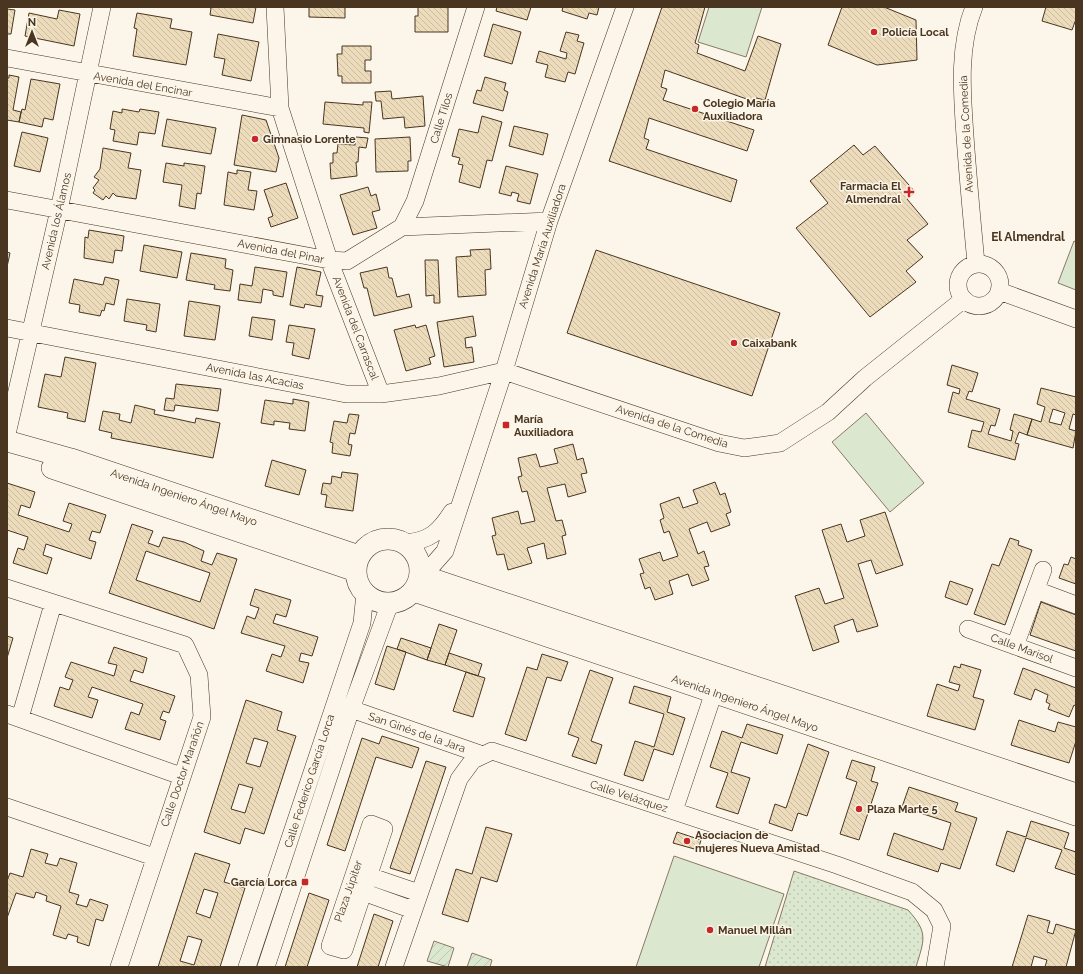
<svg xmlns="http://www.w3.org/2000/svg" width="1083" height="974" viewBox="0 0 1083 974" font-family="Raleway,sans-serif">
	<defs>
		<pattern id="grass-dots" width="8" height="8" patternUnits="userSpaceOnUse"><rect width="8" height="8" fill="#dce7d0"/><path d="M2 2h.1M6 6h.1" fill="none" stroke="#bec7b2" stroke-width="1.8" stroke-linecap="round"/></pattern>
		<pattern id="garden-furrows" width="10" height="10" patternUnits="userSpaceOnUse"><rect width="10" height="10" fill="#dce7d0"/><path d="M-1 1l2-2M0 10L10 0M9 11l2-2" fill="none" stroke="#bec7b2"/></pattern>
		<pattern id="building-back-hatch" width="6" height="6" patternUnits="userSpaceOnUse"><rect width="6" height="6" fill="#ecdcbc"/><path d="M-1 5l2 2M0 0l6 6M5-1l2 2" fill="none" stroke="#ccbda1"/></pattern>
	</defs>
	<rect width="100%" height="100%" fill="#fbf6e9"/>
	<path fill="url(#grass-dots)" stroke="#887966" d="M794 871 908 910C929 933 924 940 916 967H765Z"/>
	<path fill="url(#garden-furrows)" stroke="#887966" d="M434 941 454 948 448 967 427 961Z
		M472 953 492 960 490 967H467Z"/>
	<path fill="#dce7d0" stroke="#887966" d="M709 7H762L746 57 698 42Z
		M1074 241 1076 242V290L1058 283Z
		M866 413 924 483 890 512 832 442Z
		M674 856 784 894 759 967H636Z"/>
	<path fill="url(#building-back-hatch)" stroke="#4a3520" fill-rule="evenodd" d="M208 7H256L253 23 210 15 211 8Z
		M309 7H345V18L309 17Z
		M418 7H448V32H415V16H418Z
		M497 7H531L527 20 496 11Z
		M563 7H599L597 15 589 13 587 19 562 11Z
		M662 7H705L695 43 699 45 697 53 745 71 758 36 781 44 765 100 756 98 755 102 665 70 661 87 667 89 663 100 754 130 747 151 649 118 644 138 649 140 646 149 737 180 731 202 609 161Z
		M842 7H884L916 20 917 60 877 65 828 45Z
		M1046 7H1076V19L1072 30 1042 21Z
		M7 9 15 10 11 34H7Z
		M59 10 80 14 74 46 25 36 29 13 57 19Z
		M137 13 172 19 170 28 192 32 186 65 133 56 137 29 134 28Z
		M493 24 521 32 512 64 484 56Z
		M566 32 579 35 577 41 584 43 575 74 568 72 565 82 545 77 548 65 536 62 539 51 566 59 567 53 560 51Z
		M218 34 259 42 251 81 222 75 225 59 214 57Z
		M342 46H371V60H365V71H371V83H342V76H338L337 54H342Z
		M9 75 19 77 13 110 21 112 19 122 7 120V78H9Z
		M485 77 506 83 504 90 508 92 503 111 473 103 477 90 481 91Z
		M31 79 60 84 53 120 44 118 42 127 19 122 22 109 25 110Z
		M391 91 392 99 423 96 425 126 405 128 404 117 383 119 381 101H376L375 92Z
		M325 102 363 105V102H372L369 133 364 132V128L323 124Z
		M122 109 139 112 140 109 159 112 155 134 139 132 137 145 113 141 115 130 110 129 113 111 122 113Z
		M242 115 266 120 279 158 276 172 234 165Z
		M482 116 502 122 492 161 487 160 480 188 459 182 463 165 458 164 460 158 452 156 459 129 478 133Z
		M167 119 216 128 211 154 162 146Z
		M514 126 548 134 543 155 509 146Z
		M22 132 48 138 40 172 14 166Z
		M356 137 368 138 366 148 359 147 358 162H356L357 176 331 179 330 163H333V153H337L338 144 355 145Z
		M410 137 411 161H408V171L376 172 375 139Z
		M854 145 863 155 875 146 915 192 907 199 928 224 907 240 923 257 906 271 916 282 870 317 796 228 828 203 810 181Z
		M103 148 131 153 128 168 141 170 136 199 116 196 113 193 109 199 106 196 103 200 93 193 95 190 93 188 99 180 94 177 100 169Z
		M166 163 184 166V163L205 166 201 194 197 193 195 209 179 206 182 185 163 182Z
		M506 166 538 174 530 204 517 201 519 194 512 192 511 196 499 193Z
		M237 170 251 172 248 190 257 191 254 210 224 205 228 172 237 174Z
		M286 183 298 218 271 227 268 218 273 216 264 190Z
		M368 187 371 196 376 194 380 210 372 212 377 228 353 235 340 195Z
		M89 230 124 236 122 251 115 250 113 263 84 258 85 237 88 238Z
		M144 245 182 252 177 278 140 271Z
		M490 249 491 269 485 270 486 295 458 297 456 257 471 256 470 250Z
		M596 250 780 313 752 396 567 333Z
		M7 252 10 253 7 267Z
		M191 253 226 259 225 268 233 270 230 291 214 289 215 285 186 280Z
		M425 260H438L440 303H434V295L426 296Z
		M255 267 287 272 283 297 273 295V291L263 289 261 303 238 300 240 284 252 286Z
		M297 267 321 272 316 295 323 296 321 307 305 304 304 308 290 305Z
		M387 267 389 278H392L397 297 409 294 412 307 374 316 367 288H364L360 273Z
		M105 277 119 280 114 305 106 303 104 311 102 310 100 316 79 312 80 305 69 303 74 279 103 285Z
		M127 299 160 304 156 332 146 330 147 325 124 321Z
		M189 301 220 306 215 340 184 336Z
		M473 316 476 336 465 338 466 348 472 347 474 362 444 367 437 322Z
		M252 317 275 320 272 340 249 336Z
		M289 325 315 329 309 359 292 355 294 343 286 342Z
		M415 325 416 328 426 325 435 356 429 358 431 364 406 371 394 330Z
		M65 357 96 363 85 422 67 418 68 413 38 407 45 374 61 377Z
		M952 365 978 373 972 392 969 391 966 399 1000 409 995 426 991 425 988 434 1011 441 1013 431 1010 430 1014 414 1032 419 1027 435 1019 432 1015 443 1019 444 1015 460 968 447 972 430 981 432 984 422 948 412 953 392 959 394 960 389 947 385Z
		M176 384 221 389 218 411 175 405 174 411 164 410 166 398 174 399Z
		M1041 388 1076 397V415L1073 414 1069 429 1076 431 1073 448 1027 435 1032 419 1041 422 1045 407 1037 404ZM1053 409 1065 413 1061 425 1049 422Z
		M293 399 309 402 305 431 289 429 290 423 274 421V425L261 423 265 400 293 404Z
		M135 405 155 410 154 414 195 423 196 418 220 423 213 458 111 438 112 433 99 430 103 411 120 414 119 420 131 423Z
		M349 414 359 415 355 434 350 433 348 444 352 445 350 456 332 453 333 443 330 442 334 421 347 423Z
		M573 444 577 460 583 458 587 473 581 474 586 492 568 497 565 484 547 488 556 521 562 520 566 535 562 536 566 554 547 559 544 543 527 548 532 563 508 570 504 554 497 555 492 536 496 535 492 518 518 511 521 524 535 521 527 491 522 492 518 477 522 476 518 458 536 454 540 467 558 463 554 449Z
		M272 460 306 470 299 495 265 486Z
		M342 472 358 474 353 511 325 507 327 495 321 494 323 483 331 484 332 476 341 478Z
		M715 482 720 495 725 493 731 512 726 514 730 525 711 532 707 522 689 529 698 554 704 551 709 566 704 567 709 580 692 586 688 574 669 581 673 594 655 600 650 587 645 589 640 574 644 573 639 559 660 552 663 561 678 556 669 531 664 533 660 520 664 518 660 504 679 497 683 508 698 503 693 490Z
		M7 483 35 492 30 508 21 505 18 515 69 532 72 524 63 521 69 503 106 515 100 533 92 531 89 540 96 542 91 559 46 544 43 555 52 558 47 574 13 563 18 548 24 550 28 537 7 530Z
		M885 512 903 565 876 574 871 560 858 564 878 626 857 632 853 619 834 626 839 642 813 651 795 596 819 588 825 604 844 598 822 530 841 524 847 542 865 536 860 520Z
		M132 524 153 531 148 543 159 547 163 537 184 542 204 551 201 561 212 565 217 553 237 559 214 629 109 593ZM146 551 210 573 200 602 136 580Z
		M1010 538 1019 541 1018 545 1032 550 1005 625 974 614 992 564 999 566Z
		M1071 557 1076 559V584L1059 578 1064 564 1068 565Z
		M950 581 973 589 967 605 945 597Z
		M255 589 291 600 286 617 276 614 273 623 318 637 312 656 301 653 299 661 309 663 303 683 266 671 272 654 281 657 285 646 241 633 247 616 255 619 259 608 250 605Z
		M1041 602 1076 615V651L1030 635Z
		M439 624 457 630 445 665 427 660Z
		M7 636 13 638 7 658Z
		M401 638 431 648 427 660 397 649Z
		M387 646 406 652 394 690 375 684Z
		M114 647 147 658 143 673 134 670 130 681 175 696 169 713 163 711 160 719 166 721 160 740 125 729 131 712 139 715 143 704 92 687 88 697 98 700 92 718 54 706 60 687 69 690 73 680 65 677 71 662 114 676 117 665 108 663Z
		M449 653 482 664 478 676 445 665Z
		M542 654 568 662 561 681 547 677 526 741 505 734 527 667 537 670Z
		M961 664 981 670 973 697 984 700 975 730 927 716 937 684 958 691 960 685 949 682 954 666 960 668Z
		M1023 668 1076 688V706L1074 705 1069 717 1048 709 1050 704 1046 702 1048 695 1035 689 1031 700 1014 694Z
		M590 670 613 678 591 741 602 745 596 764 572 756 579 738 568 734Z
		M466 672 485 678 473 717 453 711Z
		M634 686 671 697 667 712 685 718 673 755 654 749 643 781 624 775 635 741 654 747 664 714 629 703Z
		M246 700 282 712 277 730 296 736 264 834 245 828 240 844 204 832ZM254 738 268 742 260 767 246 763ZM239 784 253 788 245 813 231 809Z
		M1019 720 1055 732 1058 722 1076 727V741L1069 763 1011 745Z
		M747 724 783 735 777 754 741 742 731 772 750 778 738 814 716 807 728 773 710 767 722 731 742 738Z
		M382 736 419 748 412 768 376 757 345 851 327 845 362 738 379 744Z
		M808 744 829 752 807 816 798 813 792 831 769 823 775 804 786 808Z
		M852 760 875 767 871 781 878 783 859 840 840 834 857 782 846 778Z
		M426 761 446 767 410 874 390 868Z
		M909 787 958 803 955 811 977 818 960 869 941 863 938 872 887 855 894 833 943 850 951 823 902 807Z
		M1031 821 1069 833 1064 848 1076 852V875L1055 868 1062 850 1026 838 1014 872 996 865 1007 831 1026 837Z
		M486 827 512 834 497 882 481 877 468 922 442 914 456 869 472 874Z
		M677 832 701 840 698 850 673 843Z
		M31 849 48 854 45 863 57 866 60 858 77 863 69 892 79 895 76 904 87 907 90 899 108 905 103 921 96 919 89 946 77 942 78 937 68 934 66 939 53 935 61 906 46 901 47 896 36 892 34 898 16 893 7 918V881L10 873 23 877Z
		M195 853 230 864 224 882 245 888 220 967H158ZM204 889 218 893 210 918 196 913ZM188 936 202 940 194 965 180 961Z
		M309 893 329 900 307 967H285Z
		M374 914 393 921 378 967H357Z
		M1028 915 1050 921 1047 932 1053 934 1056 924 1076 930 1066 967H1045L1047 960 1034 956 1031 967H1012Z"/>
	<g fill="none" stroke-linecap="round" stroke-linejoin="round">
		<g stroke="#4a3520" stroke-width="18">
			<path id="minor" d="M275 7 280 108 329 260 381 394
				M974 7C958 47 962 93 965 136 968 178 972 221 976 263
				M7 58 280 108
				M7 200 329 260 347 261 402 227 549 221
				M402 227 415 201 476 7
				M958 285a21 21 0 1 1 42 0a21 21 0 1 1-42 0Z
				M999 291 1076 319
				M7 328 346 394H381L439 386 504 371 719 443 744 448 780 443 828 412 865 378 964 299
				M7 434 59 210 102 7
				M404 543C430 541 439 532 452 512
				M420 575 430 568 445 551 504 371 549 221 625 7
				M7 588 185 645 199 675 202 717 119 967
				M1036 590 1076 605
				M968 629 1076 668
				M1015 646 1043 570
				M351 709 483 755
				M7 714 181 776
				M20 718 53 604
				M7 807 154 857
				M674 811 718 680
				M371 824 384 829 344 950 330 946Z
				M369 876 419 893
				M363 892 413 910
				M247 967 362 623 365 593
				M266 967 351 709 390 603
				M394 967 459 779 473 760 492 751 837 865 912 892 934 910 942 926 935 967"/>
		</g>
		<g stroke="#4a3520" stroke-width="22">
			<path id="major" d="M7 441 71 459 359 556
				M52 468 356 571
				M356 571a32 32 0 1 1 64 0a32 32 0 1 1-64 0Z
				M420 575 1076 794
				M414 591 1076 815"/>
		</g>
		<use href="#minor" stroke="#fbf6e9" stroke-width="17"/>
		<use href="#major" stroke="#fbf6e9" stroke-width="21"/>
	</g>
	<g fill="#c62828" stroke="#fbf6e9" stroke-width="1.5">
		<circle cx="874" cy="32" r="4"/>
		<circle cx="695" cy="109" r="4"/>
		<circle cx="255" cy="139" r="4"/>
		<path d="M907 186h4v4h4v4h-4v4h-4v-4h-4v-4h4z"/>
		<circle cx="734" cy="343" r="4"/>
		<rect x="502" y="421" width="8" height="8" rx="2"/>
		<circle cx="859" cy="809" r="4"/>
		<circle cx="687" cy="841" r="4"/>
		<rect x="301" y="878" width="8" height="8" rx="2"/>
		<circle cx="710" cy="930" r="4"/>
	</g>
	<g text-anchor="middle" stroke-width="3" stroke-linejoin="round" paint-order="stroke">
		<g font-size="11" font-weight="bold" fill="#4a3520" stroke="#fbf6e9" text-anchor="start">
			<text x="882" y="36">Policía Local</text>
			<text x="703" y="107">Colegio María<tspan x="703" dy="13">Auxiliadora</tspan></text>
			<text x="263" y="143">Gimnasio Lorente</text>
			<text x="901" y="190" text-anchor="end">Farmacia El<tspan x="901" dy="13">Almendral</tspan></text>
			<text x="742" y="347">Caixabank</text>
			<text x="514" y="423">María<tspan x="514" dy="13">Auxiliadora</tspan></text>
			<text x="867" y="813">Plaza Marte 5</text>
			<text x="695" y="839">Asociacion de<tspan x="695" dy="13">mujeres Nueva Amistad</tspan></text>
			<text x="297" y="886" text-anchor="end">García Lorca</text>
			<text x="718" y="934">Manuel Millán</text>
		</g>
		<g font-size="11" fill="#4a3520" stroke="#fbf6e9">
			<text transform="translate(143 84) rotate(10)" y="4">Avenida del Encinar</text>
			<text transform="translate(441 118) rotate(-73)" y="4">Calle Tilos</text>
			<text transform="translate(966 134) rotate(-93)" y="4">Avenida de la Comedia</text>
			<text transform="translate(56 221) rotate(-77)" y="4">Avenida los Álamos</text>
			<text transform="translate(542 246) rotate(-72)" y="4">Avenida María Auxiliadora</text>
			<text transform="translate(281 251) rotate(11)" y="4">Avenida del Pinar</text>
			<text transform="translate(356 328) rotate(69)" y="4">Avenida del Carrascal</text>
			<text transform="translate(255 376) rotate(11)" y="4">Avenida las Acacias</text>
			<text transform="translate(672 426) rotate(18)" y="4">Avenida de la Comedia</text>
			<text transform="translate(184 497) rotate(19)" y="4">Avenida Ingeniero Ángel Mayo</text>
			<text transform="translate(1022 648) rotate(20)" y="4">Calle Marisol</text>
			<text transform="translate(745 703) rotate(19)" y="4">Avenida Ingeniero Ángel Mayo</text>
			<text transform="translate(417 732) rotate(19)" y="4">San Ginés de la Jara</text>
			<text transform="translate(182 774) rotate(-71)" y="4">Calle Doctor Marañón</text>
			<text transform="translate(309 781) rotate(-72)" y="4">Calle Federico García Lorca</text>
			<text transform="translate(629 796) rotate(18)" y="4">Calle Velázquez</text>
			<text transform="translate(348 891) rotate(-71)" y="4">Plaza Júpiter</text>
		</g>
		<g font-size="12" font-weight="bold" fill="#4a3520" stroke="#fbf6e9">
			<text x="1028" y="241">El Almendral</text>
		</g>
	</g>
	<rect width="1083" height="974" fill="none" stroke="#4a3520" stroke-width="16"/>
	<g transform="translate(32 32)" stroke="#fbf6e9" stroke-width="3" paint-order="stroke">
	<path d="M0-3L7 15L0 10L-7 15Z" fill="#4a3520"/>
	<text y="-6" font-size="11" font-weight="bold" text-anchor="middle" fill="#4a3520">N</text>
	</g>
</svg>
